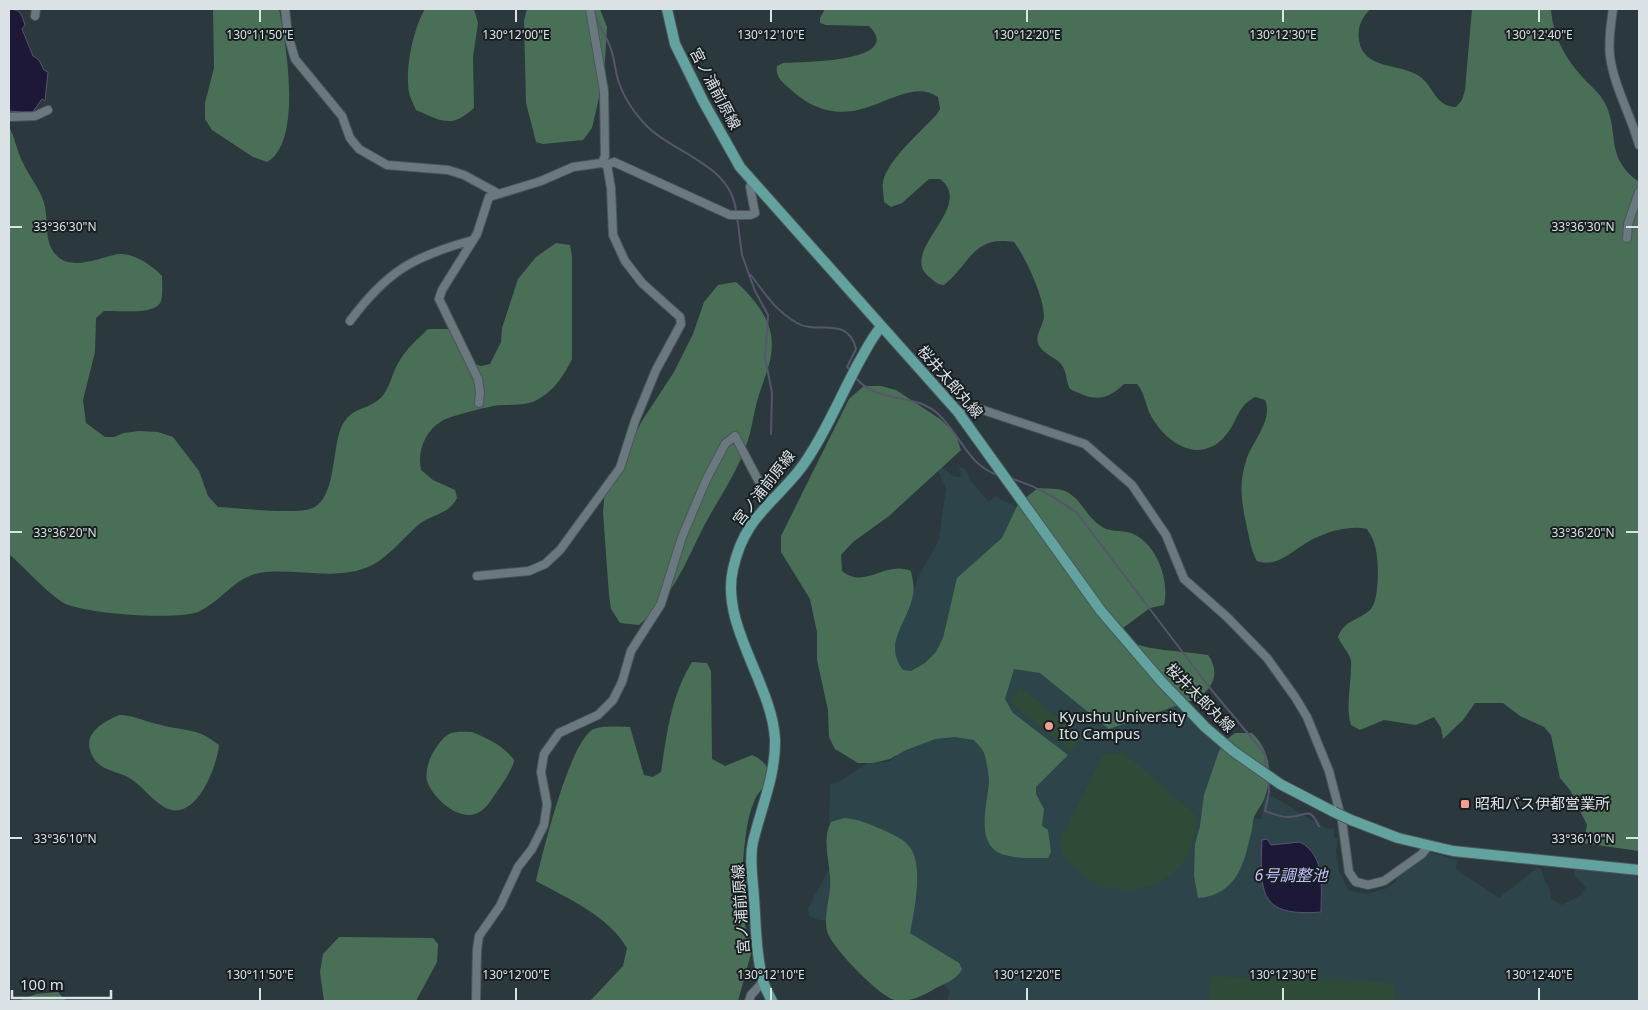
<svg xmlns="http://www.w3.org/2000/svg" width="1648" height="1010" viewBox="0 0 1648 1010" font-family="'Noto Sans','Noto Sans JP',sans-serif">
	<rect width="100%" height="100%" fill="#2b393e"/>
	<path fill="#2e444b" d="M938 464 953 476 959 477 961 476 959 466 967 470 969 479 989 502 995 496 1021 509 1151 679 1199 729 1232 759 1249 818 1261 819 1265 798 1272 796 1327 829 1334 828V838L1338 839 1336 852 1339 872 1349 891 1367 894 1387 888 1395 882 1410 860 1425 851 1457 860 1456 870 1499 898 1537 868 1541 869 1546 883 1549 885 1551 899 1562 905 1581 895 1586 887 1575 876 1574 867 1607 872 1639 874V1001H947L950 991 943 984 833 921 819 920 809 916 808 908 833 861 834 826 829 824 830 784 841 781 867 763 889 762 915 738 874 700 905 601 914 591 918 577 939 540 946 488 938 470Z"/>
	<path fill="#2d4b37" d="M1020 687 1083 737 1072 752 1009 702Z
		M1123 752 1194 813 1198 822C1194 839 1189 858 1176 870 1146 898 1098 896 1073 866 1065 858 1059 851 1060 840L1103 755Z
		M1209 976 1374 981 1395 985V1001H1209Z"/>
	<path fill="#497056" d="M213 9H279C286 43 303 142 267 162L253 157 212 130 205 119V103L214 68Z
		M425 9H474L478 23 473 57 474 108C451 129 442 121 416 110 414 105 410 98 409 92 405 69 413 29 425 9Z
		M527 9H600L607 27 604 76 592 128 583 140 543 144 536 142 526 103 524 20Z
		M825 9H1370C1362 18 1357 27 1359 40 1363 70 1400 63 1419 76 1434 86 1435 107 1456 107L1462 100 1465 90 1472 9H1551C1553 38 1566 59 1585 80 1592 87 1600 94 1605 103 1620 133 1604 157 1639 182V851L1583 843 1587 825 1570 790 1560 778 1551 735 1544 727 1520 716 1503 703H1475L1463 720 1443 739 1441 728 1434 717 1416 725 1384 720 1360 730 1351 725C1345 707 1352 681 1351 661 1350 653 1341 645 1338 637 1343 621 1359 620 1370 610 1380 601 1379 559 1375 546 1374 540 1370 534 1367 529 1347 524 1319 534 1303 545 1287 555 1276 567 1257 561 1251 550 1250 540 1247 528 1242 503 1238 486 1246 461 1251 443 1274 420 1265 400L1255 397C1236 407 1238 422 1225 436 1218 445 1206 451 1195 450 1174 447 1158 430 1149 412 1145 402 1144 392 1137 384H1124C1104 403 1093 400 1070 389 1066 382 1067 374 1063 367 1058 357 1042 355 1038 343 1035 336 1043 325 1044 317 1044 297 1026 258 1014 242 973 235 971 263 944 285 937 285 933 280 928 276 899 250 976 206 940 179H929L902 203 891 207 884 202C884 196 882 188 883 182 887 160 923 130 937 114L940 109 938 97C899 70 854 149 789 88 782 82 775 76 777 66L783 63C798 62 906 63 869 26L826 25 820 23V18Z
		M9 127C15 137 17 152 23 163 28 174 40 190 43 200 50 218 42 239 56 255 72 272 100 257 119 254 134 253 153 266 162 276 162 283 163 294 161 301 156 316 118 310 104 311L96 318 95 352 83 400 86 423 105 437H114L124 433 139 431 158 432 173 437 199 471 208 496 218 507C239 508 296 515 313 508 336 497 332 449 341 428 350 405 372 411 384 394 391 384 393 370 400 360 407 348 418 339 428 329H448L461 341 474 364 481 366 490 364 501 342 502 328 518 279 536 257 556 243 570 245 572 257V359C564 376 552 393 535 401 521 407 504 403 489 407 479 409 450 416 442 421 425 430 417 452 421 470L433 480 455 490 457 498C449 515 431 514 418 525 405 537 393 551 379 561 346 583 304 569 267 572 236 574 226 598 200 611 180 621 81 614 62 602 43 589 26 569 9 554Z
		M736 282C751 295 768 315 771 335 775 358 764 377 758 398 753 414 752 431 746 446 736 474 719 498 705 524 685 563 674 596 639 625L620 623 611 609 609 595 603 512 605 490 642 421 674 372 693 334 704 302 718 285Z
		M864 386H881L896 390 940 419 955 433 961 450 889 516 853 542 841 555 842 571C866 590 884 560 911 571 912 578 915 587 913 594 909 622 882 642 903 670L911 671 925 663 936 652 943 638 957 578 1002 538 1018 504 1038 488C1046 489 1058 488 1065 491 1081 498 1087 518 1101 526 1108 532 1121 530 1131 533 1156 542 1170 580 1164 605L1150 608 1123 628 1120 638C1149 652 1178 650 1208 655 1220 672 1214 686 1199 698L1109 729 1040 673 1014 669 1005 699 1013 713 1068 755 1036 787V794L1044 809 1042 826 1048 830 1051 852 1048 858C1034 858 1019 859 1005 855 974 847 987 805 989 783 989 775 987 764 985 756 984 750 978 745 974 740L955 737 935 739 906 750 890 759 873 763H858L835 749 829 737 828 710 817 660V632L810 599 781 552V536L849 399Z
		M692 662 707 663 711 671 712 759 725 766 752 755C761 759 769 765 768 775 768 784 758 792 755 799 745 821 745 847 742 870L748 876 745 926 752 950 738 1001H590L623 966 627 948C609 916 567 898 536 881 543 851 569 745 592 730 601 725 620 727 630 727L644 775 653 777 661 772C667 733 671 696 692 662Z
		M119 715C133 715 143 721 157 724 184 732 195 726 219 745 217 767 195 825 164 807 152 800 143 787 131 779 122 773 112 772 103 767 98 764 93 759 91 753 83 733 103 722 119 715Z
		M472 732C488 739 503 745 514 760 514 767 501 786 496 793 492 799 487 807 481 811 462 825 433 799 427 781 425 772 429 759 434 751 437 746 443 737 449 734 455 731 466 732 472 732Z
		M1235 733H1252C1270 750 1273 773 1265 797 1263 804 1257 810 1254 817 1252 822 1253 828 1251 833 1244 865 1236 895 1198 898L1194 876 1195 844 1200 826 1204 795 1219 751 1226 740Z
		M844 818C858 819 869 824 881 829 890 833 902 838 908 845 925 863 914 911 910 933L959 963 962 969C957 979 948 982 938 987 925 994 912 1003 895 1000 880 997 831 947 827 931 823 913 832 895 830 877 829 858 822 839 831 822Z
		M339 937 433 938 438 944 437 962 416 1001H324L320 972 323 954Z
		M58 992 66 1001H18L36 994Z"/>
	<path fill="#1d1837" stroke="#56556b" d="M9 9C21 9 22 16 25 25L22 29 33 56 39 60 44 70 48 72 45 101 42 99 32 113 9 111Z
		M1267 839 1271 845 1300 842C1326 856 1321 887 1321 912 1259 917 1260 893 1262 840Z"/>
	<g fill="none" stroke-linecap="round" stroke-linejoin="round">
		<path stroke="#56556b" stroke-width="2" d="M594 11C597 25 607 36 611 49 615 60 615 72 619 83 624 97 633 111 643 122 671 154 732 163 736 212
			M737 216 742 255 755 291 768 315 765 357 772 393 771 434
			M751 275C765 294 776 311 797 323 817 335 848 315 856 349L847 367 851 371
			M855 377C878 405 913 392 937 413 959 432 968 466 998 475
			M1010 478C1036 486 1055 497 1077 513L1209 687 1265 754 1266 770
			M1268 779 1269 792 1265 811C1272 813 1282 818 1290 817 1308 816 1308 805 1319 826"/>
		<g stroke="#4b565a" stroke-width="10">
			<path id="minor" d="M285 9 288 35 295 59 342 116 350 138 359 149 387 165 448 170 464 175 497 193
				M590 9 604 91 605 156 602 163
				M1613 9C1611 24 1608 40 1610 56 1614 87 1631 115 1639 145
				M35 16 36 9
				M9 117 35 116 48 110
				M1627 238 1628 224 1639 192
				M350 321C387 271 414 256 473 240
				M479 403 480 392 478 379 439 299 442 290 477 234 489 197 541 181 573 167 602 163 607 165 614 162 730 215H750L755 213 750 187 752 181
				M958 412 966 408H977L1085 444 1132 485 1166 535 1184 579 1227 617 1267 658 1295 697 1307 717 1329 771 1342 821 1349 872 1353 878 1356 882 1368 885 1384 881 1422 854 1428 846
				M477 576 529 571 545 564 560 550 620 468 635 421 656 370 681 324 680 317 642 283 625 261 613 235 611 188 607 165
				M476 1001 477 950 479 936 500 906 518 867 532 849 544 825 547 804 541 772 544 754 559 733 598 715 613 700 622 682 631 651 661 604 682 537 706 480 725 444 735 436 769 501
				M749 1001 751 995 763 982"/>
		</g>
		<g stroke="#4b565a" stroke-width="12">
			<path id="major" d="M667 9 675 44 703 101 740 167 958 412 1101 611 1161 681 1205 727 1233 751 1280 784 1334 812
				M1351 820 1398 838 1453 851 1639 870
				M772 1001C769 995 765 988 763 981 756 954 756 926 754 898 753 880 749 860 753 842 761 808 776 775 775 739 772 684 720 625 733 569 744 520 767 509 797 473 820 445 841 395 859 362 866 350 872 337 881 327"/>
		</g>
		<use href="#minor" stroke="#6a797f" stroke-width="8"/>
		<use href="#major" stroke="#62a29f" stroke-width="10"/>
		<g stroke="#4b565a" stroke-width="12" stroke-linecap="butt">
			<path id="major-bridge" d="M1334 812 1351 820"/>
		</g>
		<use href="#major-bridge" stroke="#62a29f" stroke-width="10"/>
	</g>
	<path fill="none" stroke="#dae2e5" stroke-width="2" d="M260 10V22M516 10V22M771 10V22M1027 10V22M1283 10V22M1539 10V22M10 227H22M1626 227H1638M10 532H22M1626 532H1638M10 838H22M1626 838H1638M260 988V1000M516 988V1000M771 988V1000M1027 988V1000M1283 988V1000M1539 988V1000"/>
	<g fill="#f59d8e" stroke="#191f21" stroke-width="2">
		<circle cx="1049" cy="726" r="5"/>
		<rect x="1460" y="799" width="10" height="10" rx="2.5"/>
	</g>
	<g text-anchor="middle" stroke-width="4" stroke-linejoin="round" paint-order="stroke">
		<g font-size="15" fill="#dae2e5" stroke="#191f21">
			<text transform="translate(715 89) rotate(62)" y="5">宮ノ浦前原線</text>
			<text transform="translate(950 382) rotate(49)" y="5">桜井太郎丸線</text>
			<text transform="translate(764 488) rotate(-52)" y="5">宮ノ浦前原線</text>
			<text transform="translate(1200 698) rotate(45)" y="5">桜井太郎丸線</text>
			<text transform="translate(741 909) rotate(-94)" y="5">宮ノ浦前原線</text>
		</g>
		<g font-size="15" fill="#dae2e5" stroke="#191f21" text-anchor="start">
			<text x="1059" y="722">Kyushu University<tspan x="1059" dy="17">Ito Campus</tspan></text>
			<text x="1475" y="809">昭和バス伊都営業所</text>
		</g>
		<g font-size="16" font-style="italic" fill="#c5befe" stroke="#191f21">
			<text x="1291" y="881">6号調整池</text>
		</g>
	</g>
	<g font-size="12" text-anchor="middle" fill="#dae2e5" stroke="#191f21" stroke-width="4" stroke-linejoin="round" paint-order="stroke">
		<text x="260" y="39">130°11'50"E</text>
		<text x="516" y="39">130°12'00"E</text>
		<text x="771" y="39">130°12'10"E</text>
		<text x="1027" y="39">130°12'20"E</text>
		<text x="1283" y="39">130°12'30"E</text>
		<text x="1539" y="39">130°12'40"E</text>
		<text x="65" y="231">33°36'30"N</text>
		<text x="1583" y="231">33°36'30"N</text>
		<text x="65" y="537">33°36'20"N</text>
		<text x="1583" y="537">33°36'20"N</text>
		<text x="65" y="843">33°36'10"N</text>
		<text x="1583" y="843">33°36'10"N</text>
		<text x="260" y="979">130°11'50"E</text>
		<text x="516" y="979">130°12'00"E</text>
		<text x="771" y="979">130°12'10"E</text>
		<text x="1027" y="979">130°12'20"E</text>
		<text x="1283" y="979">130°12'30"E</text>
		<text x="1539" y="979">130°12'40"E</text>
	</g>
	<rect width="1648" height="1010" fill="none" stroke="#dae2e5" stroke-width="20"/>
	<path d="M12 990v8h99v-8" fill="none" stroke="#dae2e5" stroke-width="2.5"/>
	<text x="20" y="990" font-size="15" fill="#dae2e5" stroke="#191f21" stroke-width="4" paint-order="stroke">100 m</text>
</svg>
